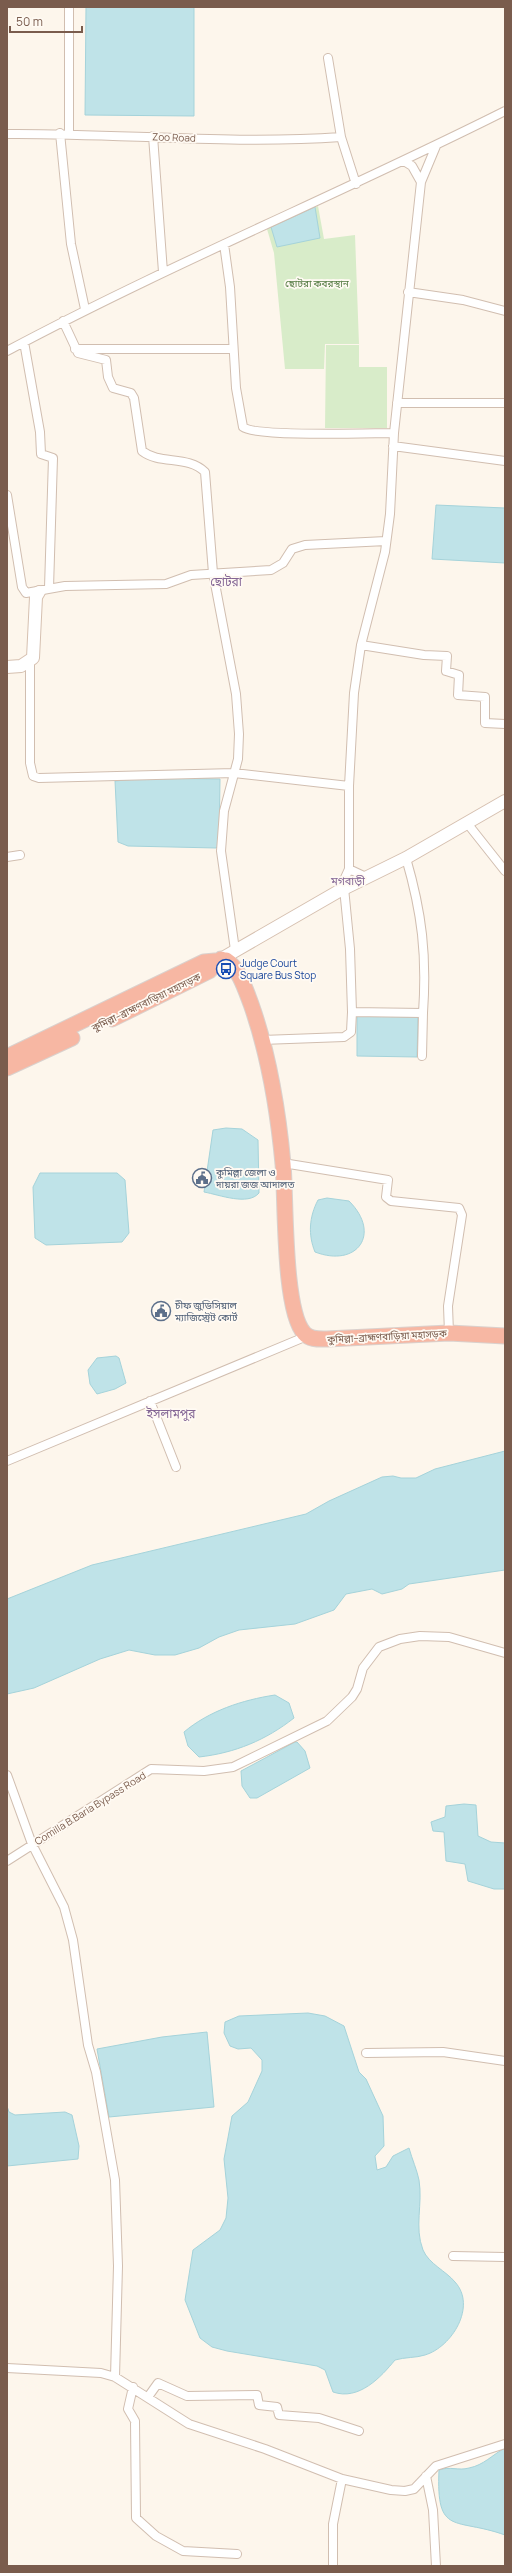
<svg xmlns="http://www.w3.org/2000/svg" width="512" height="2573" viewBox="0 0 512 2573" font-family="Manrope,'Noto Sans Bengali',sans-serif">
	<rect width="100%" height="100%" fill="#fdf6ec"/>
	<path fill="#d8ecc9" d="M318 206 324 239 355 235 359 344H325L324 369H285L274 253 267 229Z
		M326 345H359V367H387V428H325Z"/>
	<path fill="#bfe3e8" stroke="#a5d3da" d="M86 7H194V116L85 115Z
		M315 207 320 238 277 247 271 227Z
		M436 505 505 508V563L432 559Z
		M145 778 220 779 219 845 216 848 128 846 118 842 115 781Z
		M357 1016 418 1017 417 1057 357 1056Z
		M226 1128 242 1129 258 1140 259 1193C248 1206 220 1195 204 1192L213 1130Z
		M40 1173H117L125 1180 129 1233 122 1242 46 1245 35 1238 33 1187Z
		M327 1198 349 1201C382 1234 357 1268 315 1252 308 1235 309 1217 318 1200Z
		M116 1356 119 1358 126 1383 115 1389 97 1394 90 1384 88 1370 97 1358Z
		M505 1451V1570L409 1584 402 1589 382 1594 372 1589 346 1594 334 1610 295 1624 239 1630 219 1637 199 1648 175 1655H155L129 1650 100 1659 34 1688 7 1694V1599L92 1565 306 1514 329 1501 382 1477 393 1476 401 1478H416L435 1469Z
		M275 1695 289 1703 294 1718C266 1740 235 1753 199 1757L188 1746 184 1732C209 1711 242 1700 275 1695Z
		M295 1742H297L305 1751 310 1768 257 1798H250L242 1786 241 1771Z
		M464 1804 476 1805 478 1836 491 1842 505 1843V1889H494L468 1881 465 1864 446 1861 444 1832 433 1831 431 1822 445 1817 446 1806Z
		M308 2013 325 2016 344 2026 359 2072 366 2079 383 2116 384 2146 375 2156 377 2170 386 2167 393 2156 409 2148C412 2159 417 2170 419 2180 423 2204 414 2227 423 2250 429 2264 446 2271 455 2282 477 2306 452 2347 425 2355 416 2358 405 2357 395 2360 381 2377 359 2401 333 2392L325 2370 317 2366 227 2351 212 2347 200 2338 185 2300 193 2250 220 2230 226 2218 228 2198 224 2159 232 2116 248 2102 262 2071V2060L251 2048 238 2049 230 2046 224 2033 225 2022 239 2016Z
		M207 2032 214 2107 109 2117 97 2049 162 2037Z
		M7 2106 9 2112 15 2115 65 2112 72 2115 79 2146 78 2159 7 2166Z
		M505 2448V2535C455 2517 436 2537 439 2470 450 2466 458 2471 469 2468 484 2465 492 2455 505 2448Z"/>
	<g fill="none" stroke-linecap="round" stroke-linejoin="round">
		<g stroke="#d1beb0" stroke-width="10">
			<path id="street" d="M69 7V133
				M328 58 341 137 356 184
				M60 133 71 244 85 309
				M7 134C118 133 230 145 341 137
				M153 136 163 272
				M404 161 412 166 421 182
				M224 244 230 287 236 388 243 427C255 437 370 433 394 433
				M408 292 463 300 505 311
				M63 321 78 353 106 360 108 377 113 388 131 393 134 398 142 451C160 465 188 455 205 472L213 573 236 694 239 734 238 759 224 811 221 851 235 950
				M24 342 40 432 41 454 53 458 49 588
				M75 349H233
				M7 351C170 264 340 194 505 111
				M397 403H505
				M393 446 505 461
				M7 495 22 587 26 593 65 586 166 584 191 575 271 570 283 563 292 549 305 545 386 541
				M361 645 424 655 447 656 446 671 459 675 458 695 485 697V723L505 724
				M30 661V763L33 776 39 778 234 773 349 786
				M467 823 505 871
				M7 857 20 855
				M406 858C422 913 427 955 423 1013
				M349 869 366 877
				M344 888 350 949 352 1012
				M339 891 349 869V786L354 693 361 645 385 552 390 514 394 433 421 182 436 146
				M262 1040 344 1037 351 1032 352 1012 423 1013 422 1056
				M283 1163 388 1180 386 1197 391 1201 459 1208 462 1215 448 1306 449 1333
				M150 1401 176 1467
				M7 1461 307 1336
				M7 1775 32 1844 64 1907 73 1940 88 2045 96 2072 115 2180 118 2266 115 2377
				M7 1861 151 1769 204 1771 233 1767 327 1721 352 1697 357 1689 363 1668 379 1647 400 1639 420 1636 449 1637 505 1653
				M366 2053 443 2052 505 2061
				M453 2256 505 2257
				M7 2368 101 2373 115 2377 189 2424 265 2449 342 2479 391 2490 405 2491 414 2489 436 2466 505 2444
				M133 2387 128 2409 135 2421 136 2518 156 2536 183 2551 237 2554
				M148 2397 158 2383 187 2396 257 2395 259 2405 277 2407 279 2415 319 2418 359 2431
				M426 2476 433 2510 436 2566
				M333 2566V2524L342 2479"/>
		</g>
		<g stroke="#d6c0b0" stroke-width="14">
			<path id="secondary" d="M7 667 21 666 33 658 36 597 39 592
				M221 959 339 891 406 858 505 801"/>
		</g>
		<g stroke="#dad1cd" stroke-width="17">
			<path id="highway" d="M112 1019 209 971 221 959
				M7 1057 204 962 226 960C239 968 246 991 251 1004 269 1055 278 1110 283 1164 286 1198 283 1310 304 1333 310 1340 319 1339 327 1339L449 1333 505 1336
				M7 1068 72 1038"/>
		</g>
		<use href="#street" stroke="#fff" stroke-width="8"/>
		<use href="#secondary" stroke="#fff" stroke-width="12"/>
		<use href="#highway" stroke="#f7b7a3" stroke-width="15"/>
	</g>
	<defs>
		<g id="bus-ring" transform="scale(1)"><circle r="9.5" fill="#fffaf3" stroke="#1a4fb4" stroke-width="1.5"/><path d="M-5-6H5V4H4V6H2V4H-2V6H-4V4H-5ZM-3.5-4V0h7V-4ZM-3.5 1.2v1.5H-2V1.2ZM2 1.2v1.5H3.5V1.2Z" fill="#1a4fb4"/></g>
		<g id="civic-ring" transform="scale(1)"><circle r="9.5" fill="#fffaf3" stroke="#5c6f8a" stroke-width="1.5"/><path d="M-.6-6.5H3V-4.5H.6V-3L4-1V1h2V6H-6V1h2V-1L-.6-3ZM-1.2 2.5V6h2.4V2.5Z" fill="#5c6f8a"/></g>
	</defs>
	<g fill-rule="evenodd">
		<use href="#bus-ring" x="226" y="969"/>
		<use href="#civic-ring" x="202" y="1178"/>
		<use href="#civic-ring" x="161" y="1311"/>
	</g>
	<g text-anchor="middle" stroke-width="3.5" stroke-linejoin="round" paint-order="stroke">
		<g font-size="10" fill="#7a5c4d" stroke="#fffaf3">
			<text transform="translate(174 137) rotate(2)" y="4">Zoo Road</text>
			<text transform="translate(146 1002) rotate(-26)" y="4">কুমিল্লা–ব্রাহ্মণবাড়িয়া মহাসড়ক</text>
			<text transform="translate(387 1336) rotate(-3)" y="4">কুমিল্লা–ব্রাহ্মণবাড়িয়া মহাসড়ক</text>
			<text transform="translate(90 1808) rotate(-32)" y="4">Comilla B.Baria Bypass Road</text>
		</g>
		<g font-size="10" fill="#537a41" stroke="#fffaf3">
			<text x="317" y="287">ছোটরা কবরস্থান</text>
		</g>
		<g font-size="10" fill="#164399" stroke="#fffaf3" text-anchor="start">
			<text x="240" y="967">Judge Court<tspan x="240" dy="12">Square Bus Stop</tspan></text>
		</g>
		<g font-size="10" fill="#4e5e75" stroke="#fffaf3" text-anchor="start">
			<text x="216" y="1176">কুমিল্লা জেলা ও<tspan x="216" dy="12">দায়রা জজ আদালত</tspan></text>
			<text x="175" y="1309">চীফ জুডিসিয়াল<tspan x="175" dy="12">ম্যাজিস্ট্রেট কোর্ট</tspan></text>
		</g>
		<g font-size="11" fill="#846695" stroke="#fffaf3">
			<text x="348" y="885">মগবাড়ী</text>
		</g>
		<g font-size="12" fill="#846695" stroke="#fffaf3">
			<text x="226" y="586">ছোটরা</text>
			<text x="171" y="1418">ইসলামপুর</text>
		</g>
	</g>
	<rect width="512" height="2573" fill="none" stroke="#7a5c4d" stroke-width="16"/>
	<path d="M10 26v6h72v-6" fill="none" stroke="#7a5c4d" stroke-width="2"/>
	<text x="16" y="26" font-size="12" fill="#7a5c4d" stroke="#fffaf3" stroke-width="3" paint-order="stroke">50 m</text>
</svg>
